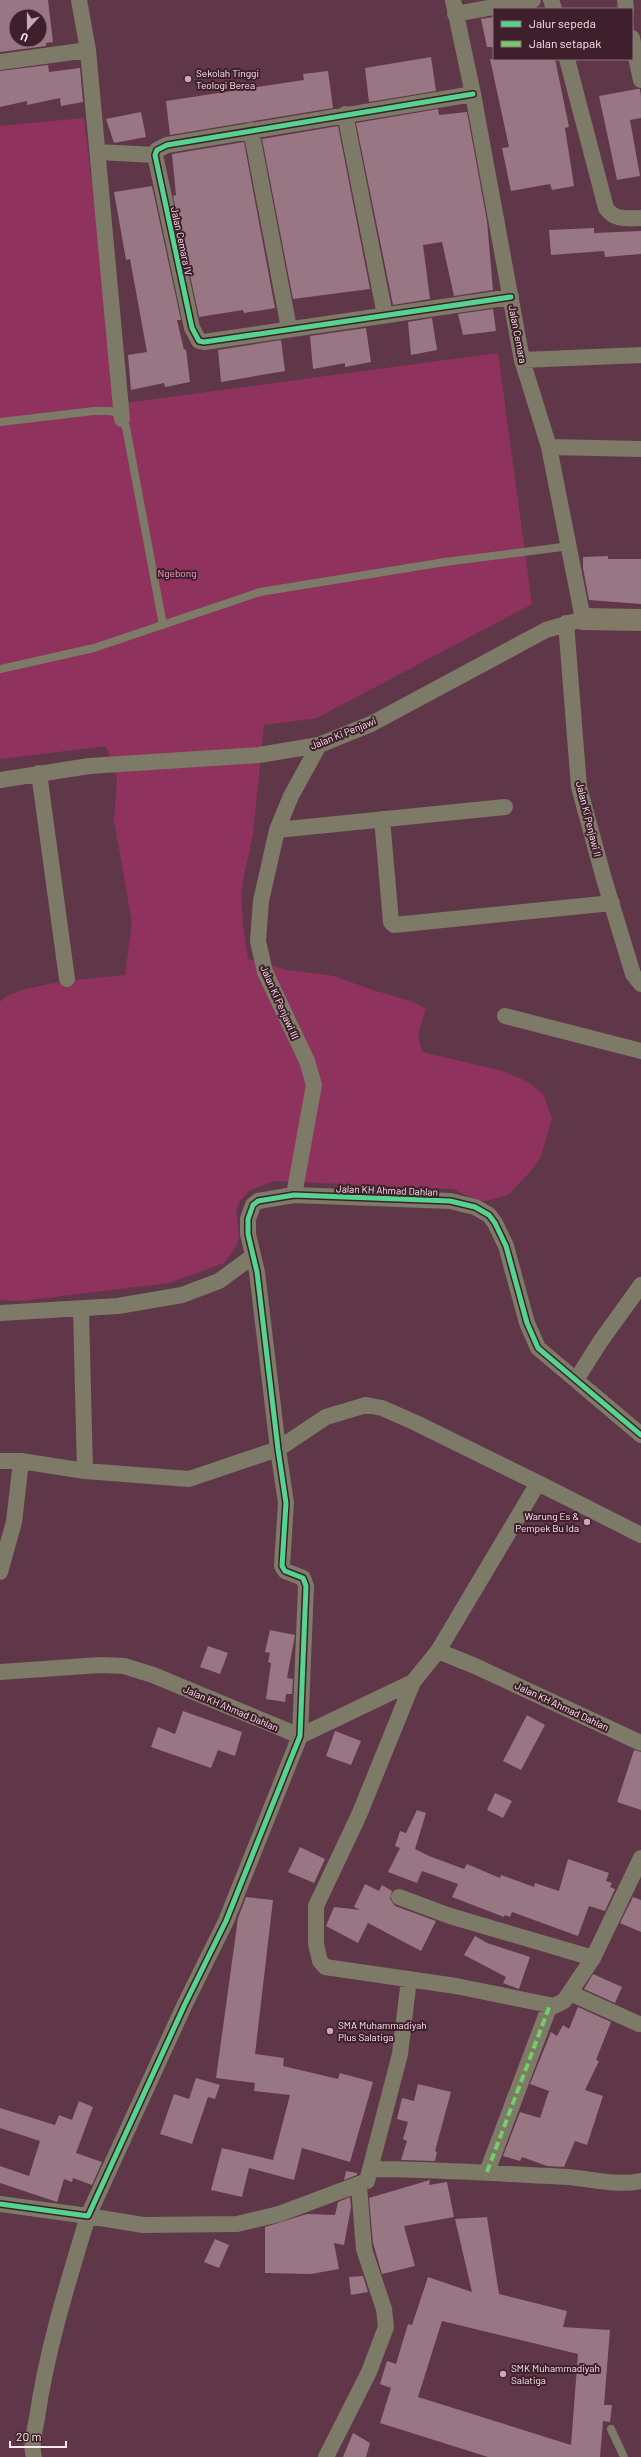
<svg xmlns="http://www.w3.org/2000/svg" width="641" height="2457" viewBox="0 0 641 2457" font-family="Barlow,sans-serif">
	<rect width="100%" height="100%" fill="#5f3749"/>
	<path fill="#8f335e" d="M84 118 118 404 498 353 532 604 317 718 264 725 253 834 241 890 243 926 248 959 288 970 335 976 369 989 411 1001 426 1009 418 1034 422 1052 503 1071 528 1082 543 1094 552 1118 541 1157 530 1172 508 1195 481 1202 453 1189 275 1181 250 1190 240 1201 236 1209 239 1236 237 1244 224 1263 169 1283 21 1301 0 1300V1002C15 983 99 978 125 975L132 922 114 821 117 779 106 746 0 759V126Z"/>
	<path fill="#987684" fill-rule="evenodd" d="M0 0H48L53 42 46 43V46L0 52ZM16 16H40V40H16Z
		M494 17V47H487L481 19Z
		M431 57 436 91 369 102 365 68Z
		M490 59H555L569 127 565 128 574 186 552 190 550 184 511 191 502 148 509 147Z
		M48 65 49 72 80 68 83 102 61 106 60 98 27 105V101L0 107V71Z
		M328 71 333 108 170 135 166 101 304 80 303 74Z
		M637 89H640L641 96V118L630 120 640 176 617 180 599 96Z
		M438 109 439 115 467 112 487 221 493 290 454 296 442 242 423 245 430 299 393 305 356 123Z
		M141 112 146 137 114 143 106 119Z
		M338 126 370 289 293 299 262 139Z
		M244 142 275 308 244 313 243 310 199 317 173 196 176 195 172 154Z
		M152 186 181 320H177L184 350 186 349 190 382 165 387 164 383 131 390 128 355 147 352 130 259 126 260 114 192Z
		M594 228V233L641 231V254L605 257 604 251 551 255 549 230Z
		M493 309 496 331 463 335 458 314Z
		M432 318 437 350 411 355 408 322Z
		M366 328 371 362 345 367V363L313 369 310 336Z
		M281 340 285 371 221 382 218 350Z
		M608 556V559H641V604L589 600 583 568V557Z
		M270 1630 295 1635 287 1678 293 1679 292 1694H286L285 1702 266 1699 271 1663 268 1662 270 1653 265 1652Z
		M208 1646 228 1653 220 1674 200 1667Z
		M183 1711 242 1732 235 1756 218 1750 211 1768 151 1747 158 1727 175 1734Z
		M527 1715 545 1725 521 1770 503 1761Z
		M335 1731 361 1741 351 1765 326 1756Z
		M634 1750 641 1752V1810L617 1802Z
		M495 1793 512 1801 503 1818 487 1810Z
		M417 1810 426 1813 415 1849 429 1856 464 1869 467 1864 500 1878 501 1875 534 1887 535 1883 559 1891 568 1859 609 1873 606 1881 612 1883 610 1887 615 1889 605 1911 589 1906 578 1936 512 1912 510 1917 505 1915 504 1917 452 1897 458 1884 422 1871 417 1883 388 1872 400 1848 395 1846 400 1831 406 1833Z
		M300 1847 325 1859 314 1883 288 1872Z
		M365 1884 379 1891 382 1885 392 1891 390 1899 395 1906 436 1921 421 1951 368 1923 358 1943 326 1926 334 1907 361 1910 354 1907Z
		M246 1897 273 1900 255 2054 284 2058 283 2066 338 2079 340 2073 373 2082 350 2162 302 2148 294 2180 249 2168 242 2197 211 2190 222 2148 273 2160 290 2095 254 2091 255 2083 216 2078 238 1918Z
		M633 1897 641 1900V1932L620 1923Z
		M475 1936 487 1943 530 1957 519 1989 503 1983 506 1977 464 1955Z
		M593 1974 622 1987 615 2003 584 1989Z
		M578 2007 611 2022 596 2060 599 2061 585 2090 603 2096 587 2145 575 2141 564 2167 547 2166 522 2157 520 2161 503 2156 520 2112 540 2118 549 2091 530 2084 551 2032 557 2036 563 2025 569 2029Z
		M196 2078 220 2085 215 2099 208 2097 192 2144 160 2134 174 2094 189 2099Z
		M418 2084 451 2092 435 2151 437 2152 435 2161 401 2160 407 2141 403 2139 408 2122 397 2119 402 2098 414 2101Z
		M79 2101 93 2107 76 2153 102 2162 92 2185 73 2178 72 2182 64 2179 57 2202 0 2183V2166L29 2176 40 2141 0 2128V2108L55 2125 59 2115 72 2120Z
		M346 2171 357 2173V2175L344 2180Z
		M430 2180 429 2185 447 2182 454 2217 404 2226 415 2266 382 2274 373 2243 369 2198Z
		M350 2197 351 2207 344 2245 334 2243 339 2269 311 2274 265 2273V2227L307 2214 335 2215 338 2202Z
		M487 2217 499 2294 567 2311 563 2327 610 2330 604 2405H612L610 2422 603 2421 600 2457H488L380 2423 391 2388 380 2384 387 2361 396 2364 408 2324 412 2325 428 2277 472 2292 455 2219ZM442 2321 578 2354 571 2445 418 2397Z
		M215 2239 229 2245 219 2268 204 2262Z
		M363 2276 368 2292 351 2295 349 2277Z
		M353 2433 370 2443 366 2457H343Z"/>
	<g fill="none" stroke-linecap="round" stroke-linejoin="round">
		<path stroke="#7d7a67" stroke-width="8" d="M0 422 94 411H110L119 414 126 427 163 625
			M0 669 94 648 260 592 445 562 570 546
			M611 2429 624 2457"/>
		<path stroke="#7d7a67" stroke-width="16" d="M79 0 88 50 122 419
			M551 0 554 9
			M625 0 626 9
			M455 14 533 0
			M632 38 641 80
			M567 59 606 208C615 221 627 218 641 218
			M0 62 88 50
			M473 94 167 145 157 150 155 155 192 328 199 341 204 342 511 297
			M345 114 385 315
			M251 130 289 328
			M98 152 155 155
			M522 360 641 355
			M549 447 641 449
			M566 623 579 787 604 879 633 974 641 984
			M39 773 67 979
			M0 780 89 766 259 755 319 745 371 724 546 630 583 619 549 447 522 360 473 94 453 0
			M382 819 391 922 394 925 612 903
			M277 830 505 807
			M505 1016 641 1051
			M294 1195 314 1085 307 1061 265 972 258 941 261 901 277 830 291 796 319 745
			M81 1310 85 1471 189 1479 278 1449 326 1417 366 1405 382 1408 416 1423 538 1483 438 1651
			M0 1313 118 1306 182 1295 219 1281 253 1256
			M576 1380 600 1342 641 1285
			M0 1461H21L85 1471
			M538 1483 641 1535
			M0 1572 14 1522 21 1461
			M0 1672 100 1665 124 1666 153 1675 300 1736 413 1682 438 1651 475 1666 641 1743
			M413 1682 359 1815 316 1906V1944L320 1961 325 1967 456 1986 554 2006 564 2001 593 1958 641 1858
			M399 1897 450 1916 593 1958
			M570 1993 639 2024
			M371 2169C437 2169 502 2174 568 2177 592 2179 617 2186 641 2181
			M487 2172 550 2005
			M0 2204 88 2216 185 2004 226 1921 300 1736 306 1586 303 1578 285 1571 282 1566 286 1503 278 1449 257 1272 248 1234V1219L253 1205 258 1201 294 1195 450 1201 475 1207 489 1215 495 1223 506 1246 527 1323 538 1348 641 1435
			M34 2457C30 2445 35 2430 37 2418 47 2349 68 2282 88 2216L143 2225 237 2224 279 2214 367 2181 400 2054 409 1979
			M326 2457 369 2372 386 2327 384 2309 364 2249 359 2186"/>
		<path stroke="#827967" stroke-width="22" d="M583 619 641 620"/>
		<path stroke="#74ce65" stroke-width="4" stroke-dasharray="8 4" stroke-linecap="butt" d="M487 2172 550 2005"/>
		<g stroke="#401f2c" stroke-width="8">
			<path id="cycleway" d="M473 94 167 145 157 150 155 155 192 328 199 341 204 342 511 297
				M0 2204 88 2216 185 2004 226 1921 300 1736 306 1586 303 1578 285 1571 282 1566 286 1503 278 1449 257 1272 248 1234V1219L253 1205 258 1201 294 1195 450 1201 475 1207 489 1215 495 1223 506 1246 527 1323 538 1348 641 1435"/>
		</g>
		<use href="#cycleway" stroke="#53d58f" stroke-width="5"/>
	</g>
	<g fill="#c6abb6" stroke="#401f2c" stroke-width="1.5">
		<circle cx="188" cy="79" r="4"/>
		<circle cx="587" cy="1522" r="4"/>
		<circle cx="330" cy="2031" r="4"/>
		<circle cx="503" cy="2374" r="4"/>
	</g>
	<g text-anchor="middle" stroke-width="4" stroke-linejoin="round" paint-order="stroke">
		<g font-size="10" fill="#fdeaf0" stroke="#401f2c" text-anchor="start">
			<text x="196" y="77">Sekolah Tinggi<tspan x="196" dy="12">Teologi Berea</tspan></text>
			<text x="579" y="1520" text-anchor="end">Warung Es &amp;<tspan x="579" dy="12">Pempek Bu Ida</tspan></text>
			<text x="338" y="2029">SMA Muhammadiyah<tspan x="338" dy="12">Plus Salatiga</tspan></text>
			<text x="511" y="2372">SMK Muhammadiyah<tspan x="511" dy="12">Salatiga</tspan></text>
		</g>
		<g font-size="10" fill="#fdeaf0" stroke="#401f2c">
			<text transform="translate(182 241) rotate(78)" y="4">Jalan Cemara IV</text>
			<text transform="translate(518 334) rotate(79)" y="4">Jalan Cemara</text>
			<text transform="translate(343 733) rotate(-22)" y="4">Jalan Ki Penjawi</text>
			<text transform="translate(589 819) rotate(76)" y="4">Jalan Ki Penjawi II</text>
			<text transform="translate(280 1002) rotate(66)" y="4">Jalan Ki Penjawi III</text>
			<text transform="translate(387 1190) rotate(2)" y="4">Jalan KH Ahmad Dahlan</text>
			<text transform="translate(562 1706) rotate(25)" y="4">Jalan KH Ahmad Dahlan</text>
			<text transform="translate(231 1708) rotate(23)" y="4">Jalan KH Ahmad Dahlan</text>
		</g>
		<g font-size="10" fill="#f9a0c3" stroke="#401f2c">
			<text x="177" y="577">Ngebong</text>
		</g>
	</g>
	<rect x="493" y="8" width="140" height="52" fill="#401f2c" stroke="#8c707a"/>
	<rect x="501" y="21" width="20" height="6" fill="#53d58f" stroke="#8c707a"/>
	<text x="529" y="28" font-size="12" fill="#fdeaf0">Jalur sepeda</text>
	<rect x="501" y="41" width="20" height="6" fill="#74ce65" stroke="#8c707a"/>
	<text x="529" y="48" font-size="12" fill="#fdeaf0">Jalan setapak</text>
	<g transform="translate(28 28) rotate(201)"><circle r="19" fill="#401f2c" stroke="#8c707a"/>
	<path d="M0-3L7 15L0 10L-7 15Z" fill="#c6abb6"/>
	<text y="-6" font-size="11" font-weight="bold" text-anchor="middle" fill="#fdeaf0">U</text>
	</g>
	<path d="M10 2441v6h56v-6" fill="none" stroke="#fdeaf0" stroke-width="2"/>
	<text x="16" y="2441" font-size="12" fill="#fdeaf0" stroke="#401f2c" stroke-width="3" paint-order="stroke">20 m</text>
</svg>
